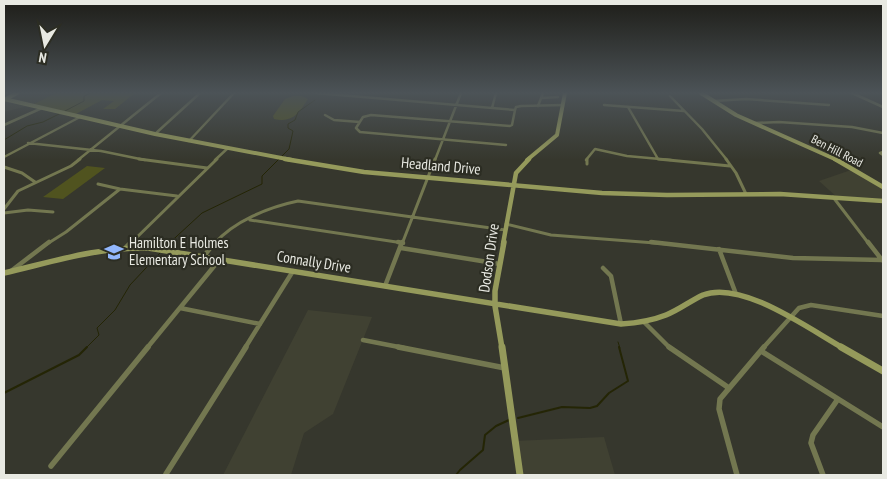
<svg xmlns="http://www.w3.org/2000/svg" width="887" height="479" viewBox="0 0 887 479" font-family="'PT Sans Narrow',sans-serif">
	<rect width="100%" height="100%" fill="#36372d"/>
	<path fill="#404132" d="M4 93H56L32 105 4 112Z
		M851 170 883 189V203L839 199 819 181Z
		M308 310 372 317 333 414 304 433 291 475H223Z
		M604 437 615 475H518L514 441Z"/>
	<path fill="#50531f" d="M56 93H135L115 109H103L114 101 102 100 74 115 32 105Z
		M293 96H302L308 99C299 113 293 123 274 119L273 116 285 99Z
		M87 166 105 168 63 199 43 197Z"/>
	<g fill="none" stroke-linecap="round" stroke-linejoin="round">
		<path stroke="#242505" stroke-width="1" d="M65 111 84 101V96L91 93
			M4 140 27 126 43 122 59 114
			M164 248 202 213 262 184V176L289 149 293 131 288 128V124L295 120 298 112 315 100
			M618 342 620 348
			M86 348 99 335 97 328 115 310 130 285 160 253"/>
		<path stroke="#242505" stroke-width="2" d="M4 393 79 355 87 347
			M518 418 562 407 590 408 597 406 609 393 628 381 619 347
			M456 475 460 470 483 450 485 435 496 426 509 420"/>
		<path stroke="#737750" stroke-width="2.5" d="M316 93 515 110 516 107 521 106 563 105
			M852 93 883 107
			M670 96 702 129 727 160
			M541 98 558 97
			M713 101 746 99 829 105
			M604 105 684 111
			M538 106 543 93
			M628 107 658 159
			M492 108 496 93
			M325 115 334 120 360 122
			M754 123 779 122 852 127 883 133
			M4 125 42 108
			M155 134 200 93
			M189 141 234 93
			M28 143 101 151 145 160
			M506 145 360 132 356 128 363 117 371 115 510 126 512 125 515 110
			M883 152 880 153 883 155
			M4 157 80 117
			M78 160 161 93
			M215 160 228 148
			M435 160 461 93
			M586 160 595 149 627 156 671 160"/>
		<path stroke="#737750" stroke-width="3" d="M139 159 207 168
			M587 159V164
			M658 159 730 166
			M726 159 736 173 746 194
			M4 167 22 173 35 182
			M98 184 120 189 177 196
			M833 197 869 244
			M4 209 18 191 71 166 80 159
			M4 213 28 210 53 212
			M250 220 403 243
			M506 224 551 235 668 244
			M47 244 66 232 120 189
			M130 244 217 159
			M214 244C234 221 269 207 298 201L505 230
			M402 244 435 159"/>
		<path stroke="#737750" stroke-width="4.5" d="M398 242 403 243
			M651 242 793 258 882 260
			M868 242 882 260
			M125 248 131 242
			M401 248 500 264
			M719 249 736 294
			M204 256 215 242
			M603 268 611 276 621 324
			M11 271 49 242
			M385 286 402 242
			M180 308 260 324
			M644 322 670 348
			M363 340 404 348
			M147 348 220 259
			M245 348 293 271
			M763 348 799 308 811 305 883 316"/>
		<path stroke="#737750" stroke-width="5.5" d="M398 347 505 368
			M669 347 729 388
			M761 351 883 427
			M51 466 148 347
			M166 474 246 347
			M737 475 719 409 720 399 764 347
			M823 475 811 443 813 435 838 399"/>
		<path stroke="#959a5b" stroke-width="4" d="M701 93 736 115 837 160
			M4 99 155 134 292 160
			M4 100 17 93
			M527 160 557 135 565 93"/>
		<path stroke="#959a5b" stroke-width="4.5" d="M285 159 364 172 602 193 667 195 780 194 883 201
			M835 159 883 187
			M503 244 516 173 529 159"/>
		<path stroke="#959a5b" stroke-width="5.5" d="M4 273C52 262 98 247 148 248L621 324C637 323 651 321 666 315 679 310 690 301 703 295 742 280 809 329 843 348
			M502 348 495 306V291L504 242"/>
		<path stroke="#959a5b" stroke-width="7" d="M502 347 520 475
			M841 347 883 371"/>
	</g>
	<linearGradient id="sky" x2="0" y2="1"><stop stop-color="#1e1e19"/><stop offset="0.58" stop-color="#4c5357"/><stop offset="1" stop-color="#4c5357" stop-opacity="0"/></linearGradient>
	<rect width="887" height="160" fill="url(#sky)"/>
	<defs>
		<g id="school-bare" transform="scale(1.5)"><path d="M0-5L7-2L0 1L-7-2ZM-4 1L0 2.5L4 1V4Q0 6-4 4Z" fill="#92b7fd" stroke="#2c2d23" stroke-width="2.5" paint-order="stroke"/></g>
	</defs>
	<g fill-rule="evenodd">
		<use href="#school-bare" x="114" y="252"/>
	</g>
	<g text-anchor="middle" stroke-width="4.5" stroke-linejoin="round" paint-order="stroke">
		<g font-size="12" fill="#e8e9e2" stroke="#2c2d23">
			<text transform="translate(837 151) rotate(27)" y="4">Ben Hill Road</text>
		</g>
		<g font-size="15" fill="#e8e9e2" stroke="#2c2d23">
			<text transform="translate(441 166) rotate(5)" y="5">Headland Drive</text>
			<text transform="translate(489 258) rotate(-82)" y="5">Dodson Drive</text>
			<text transform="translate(314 262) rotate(9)" y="5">Connally Drive</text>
		</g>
		<g font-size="15" fill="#e8e9e2" stroke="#2c2d23" text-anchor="start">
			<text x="129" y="248">Hamilton E Holmes<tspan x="129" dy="17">Elementary School</tspan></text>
		</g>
	</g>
	<rect width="887" height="479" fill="none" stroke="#e8e9e2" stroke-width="10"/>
	<g transform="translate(45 45) rotate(190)" stroke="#2c2d23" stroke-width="4" paint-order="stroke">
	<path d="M0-4L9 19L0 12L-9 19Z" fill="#e8e9e2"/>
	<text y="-8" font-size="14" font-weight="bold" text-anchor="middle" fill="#e8e9e2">N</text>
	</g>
</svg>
